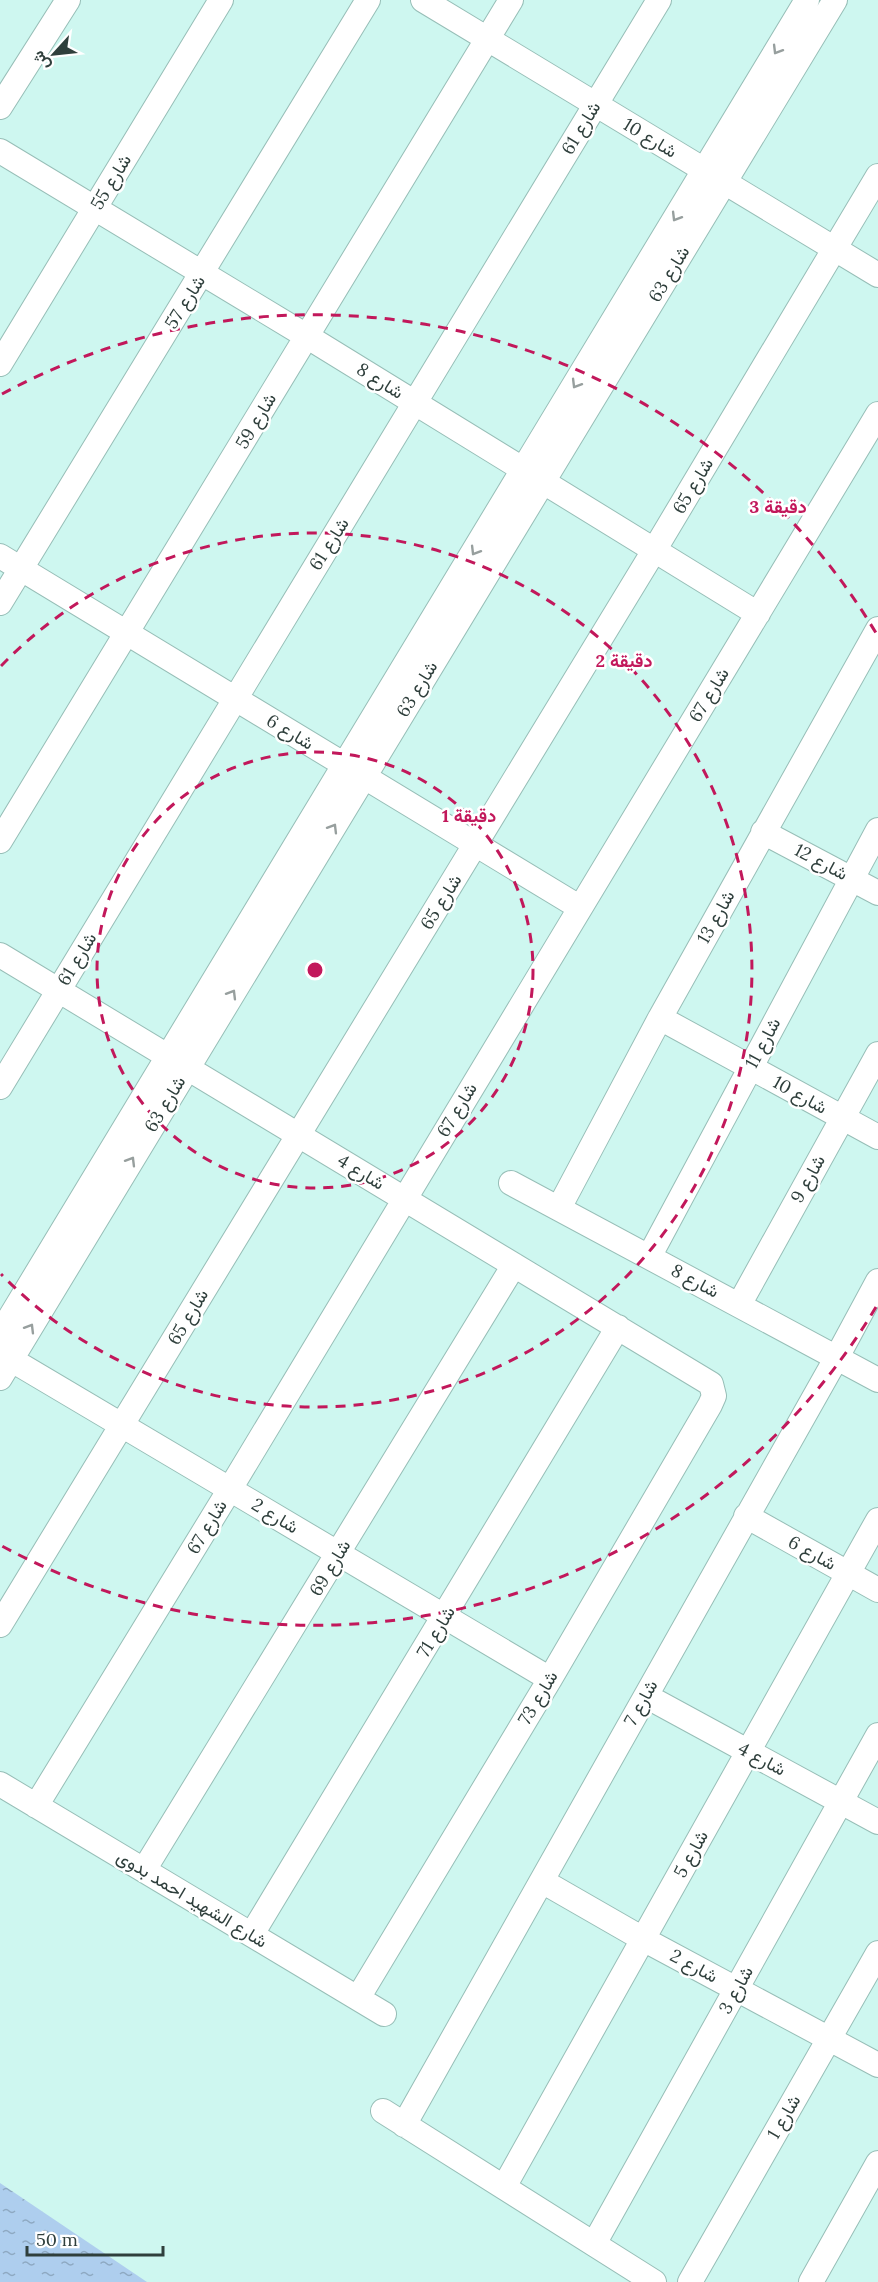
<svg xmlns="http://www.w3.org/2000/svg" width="878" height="2282" viewBox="0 0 878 2282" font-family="Lora,Vazirmatn,serif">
	<defs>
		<pattern id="water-ripples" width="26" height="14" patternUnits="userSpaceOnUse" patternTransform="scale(1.5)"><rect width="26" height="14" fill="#aeceee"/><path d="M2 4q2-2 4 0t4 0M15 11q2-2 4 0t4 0" fill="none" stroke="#8ea9c2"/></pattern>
	</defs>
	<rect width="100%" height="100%" fill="#cef7f0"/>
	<path fill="url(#water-ripples)" d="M0 2183 147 2282H0Z"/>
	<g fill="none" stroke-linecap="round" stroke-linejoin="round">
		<g stroke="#97beb7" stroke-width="26">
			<path id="minor" d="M423 0 878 275
				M0 107 68 0
				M0 151 308 337 758 614
				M0 364 221 0
				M0 556 579 907
				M0 603 368 0
				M763 832 878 893
				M0 841 511 0
				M0 955 711 1384 714 1396 710 1405 550 1679 358 1998
				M660 1018 878 1137
				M0 1087 659 0
				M511 1183 878 1380
				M559 1208 660 1018 878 629
				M649 1257 878 830
				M739 1305 878 1054
				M0 1334 807 0
				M0 1353 550 1679
				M0 1378 835 0
				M746 1516 878 1590
				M0 1625 655 549 878 176
				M646 1696 878 1822
				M0 1784 384 2014
				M36 1806 230 1489 878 414
				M144 1870 514 1265
				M542 1881 643 1939 878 2065
				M252 1934 618 1327
				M383 2111 654 2282
				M404 2125 837 1357 878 1281
				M504 2187 878 1520
				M594 2244 878 1735
				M690 2282 878 1953
				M811 2282 878 2163"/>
		</g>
		<use href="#minor" stroke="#fff" stroke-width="24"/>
	</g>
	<defs><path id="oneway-chevron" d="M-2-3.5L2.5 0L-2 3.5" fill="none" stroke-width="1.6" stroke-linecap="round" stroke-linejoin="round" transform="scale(1.5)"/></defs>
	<g stroke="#979f9e">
		<use href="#oneway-chevron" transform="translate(777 50) rotate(121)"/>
		<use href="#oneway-chevron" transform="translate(676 217) rotate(121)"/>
		<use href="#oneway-chevron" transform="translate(576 384) rotate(121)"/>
		<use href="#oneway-chevron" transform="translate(475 551) rotate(121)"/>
		<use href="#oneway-chevron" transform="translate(333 828) rotate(-59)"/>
		<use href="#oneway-chevron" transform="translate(232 994) rotate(-59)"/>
		<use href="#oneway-chevron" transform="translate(131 1161) rotate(-59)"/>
		<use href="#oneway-chevron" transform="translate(30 1328) rotate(-59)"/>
	</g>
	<g fill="none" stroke="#c2185b" stroke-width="3" stroke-dasharray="10 8">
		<circle cx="315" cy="970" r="218"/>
		<path d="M1 666A437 437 0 1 1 1 1274"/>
		<path d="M876 1307A655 655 0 0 1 2 1546M2 394A655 655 0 0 1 876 633"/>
	</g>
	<g text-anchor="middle" stroke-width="5" stroke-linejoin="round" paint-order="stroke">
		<g font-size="18" fill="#2f3f3c" stroke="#fff">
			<text transform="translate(581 128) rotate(-59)" y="6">شارع 61</text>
			<text transform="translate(650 138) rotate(31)" y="6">شارع 10</text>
			<text transform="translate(111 182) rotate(-59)" y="6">شارع 55</text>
			<text transform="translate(669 274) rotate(-59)" y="6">شارع 63</text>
			<text transform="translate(185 302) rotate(-58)" y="6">شارع 57</text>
			<text transform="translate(380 381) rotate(32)" y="6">شارع 8</text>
			<text transform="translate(256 421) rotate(-59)" y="6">شارع 59</text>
			<text transform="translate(693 486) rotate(-59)" y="6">شارع 65</text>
			<text transform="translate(329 544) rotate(-58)" y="6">شارع 61</text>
			<text transform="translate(417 689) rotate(-59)" y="6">شارع 63</text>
			<text transform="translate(709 695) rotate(-59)" y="6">شارع 67</text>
			<text transform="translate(290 732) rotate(31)" y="6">شارع 6</text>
			<text transform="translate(821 862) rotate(28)" y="6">شارع 12</text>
			<text transform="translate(441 902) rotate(-58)" y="6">شارع 65</text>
			<text transform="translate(716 917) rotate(-61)" y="6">شارع 13</text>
			<text transform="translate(77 959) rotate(-59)" y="6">شارع 61</text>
			<text transform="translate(763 1043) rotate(-62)" y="6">شارع 11</text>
			<text transform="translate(800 1095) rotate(29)" y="6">شارع 10</text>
			<text transform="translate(165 1104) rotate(-59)" y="6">شارع 63</text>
			<text transform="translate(457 1110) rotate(-59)" y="6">شارع 67</text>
			<text transform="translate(361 1172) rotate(31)" y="6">شارع 4</text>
			<text transform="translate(808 1179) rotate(-61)" y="6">شارع 9</text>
			<text transform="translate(695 1281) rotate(28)" y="6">شارع 8</text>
			<text transform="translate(188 1317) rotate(-59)" y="6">شارع 65</text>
			<text transform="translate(275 1516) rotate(31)" y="6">شارع 2</text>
			<text transform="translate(207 1527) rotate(-59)" y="6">شارع 67</text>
			<text transform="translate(812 1553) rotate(29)" y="6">شارع 6</text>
			<text transform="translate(330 1568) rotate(-59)" y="6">شارع 69</text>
			<text transform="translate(436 1632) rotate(-59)" y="6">شارع 71</text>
			<text transform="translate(538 1698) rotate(-59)" y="6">شارع 73</text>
			<text transform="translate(641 1703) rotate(-61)" y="6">شارع 7</text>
			<text transform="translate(762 1759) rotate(28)" y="6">شارع 4</text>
			<text transform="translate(691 1854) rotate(-61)" y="6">شارع 5</text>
			<text transform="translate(192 1899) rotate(31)" y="6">شارع الشهيد احمد بدوى</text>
			<text transform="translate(694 1966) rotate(28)" y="6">شارع 2</text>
			<text transform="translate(736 1990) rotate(-61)" y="6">شارع 3</text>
			<text transform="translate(784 2117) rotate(-60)" y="6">شارع 1</text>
		</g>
	</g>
	<circle cx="315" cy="970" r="9" fill="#c2185b" stroke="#fff" stroke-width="3"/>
	<g font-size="18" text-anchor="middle" font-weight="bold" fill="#c2185b" stroke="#fff" stroke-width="5" stroke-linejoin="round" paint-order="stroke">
		<text x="778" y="513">3 دقيقة</text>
		<text x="624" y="667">2 دقيقة</text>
		<text x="469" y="822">1 دقيقة</text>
	</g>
	<g transform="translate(54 54) rotate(243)" stroke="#ffffff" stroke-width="4.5" paint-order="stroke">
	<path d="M0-4.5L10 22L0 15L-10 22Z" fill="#2f3f3c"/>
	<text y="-9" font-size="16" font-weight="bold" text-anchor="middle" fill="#2f3f3c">ش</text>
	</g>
	<path d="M27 2246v9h136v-9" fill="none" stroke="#2f3f3c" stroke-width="3"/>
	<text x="36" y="2246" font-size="18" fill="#2f3f3c" stroke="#ffffff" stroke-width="4.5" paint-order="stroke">50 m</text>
</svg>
